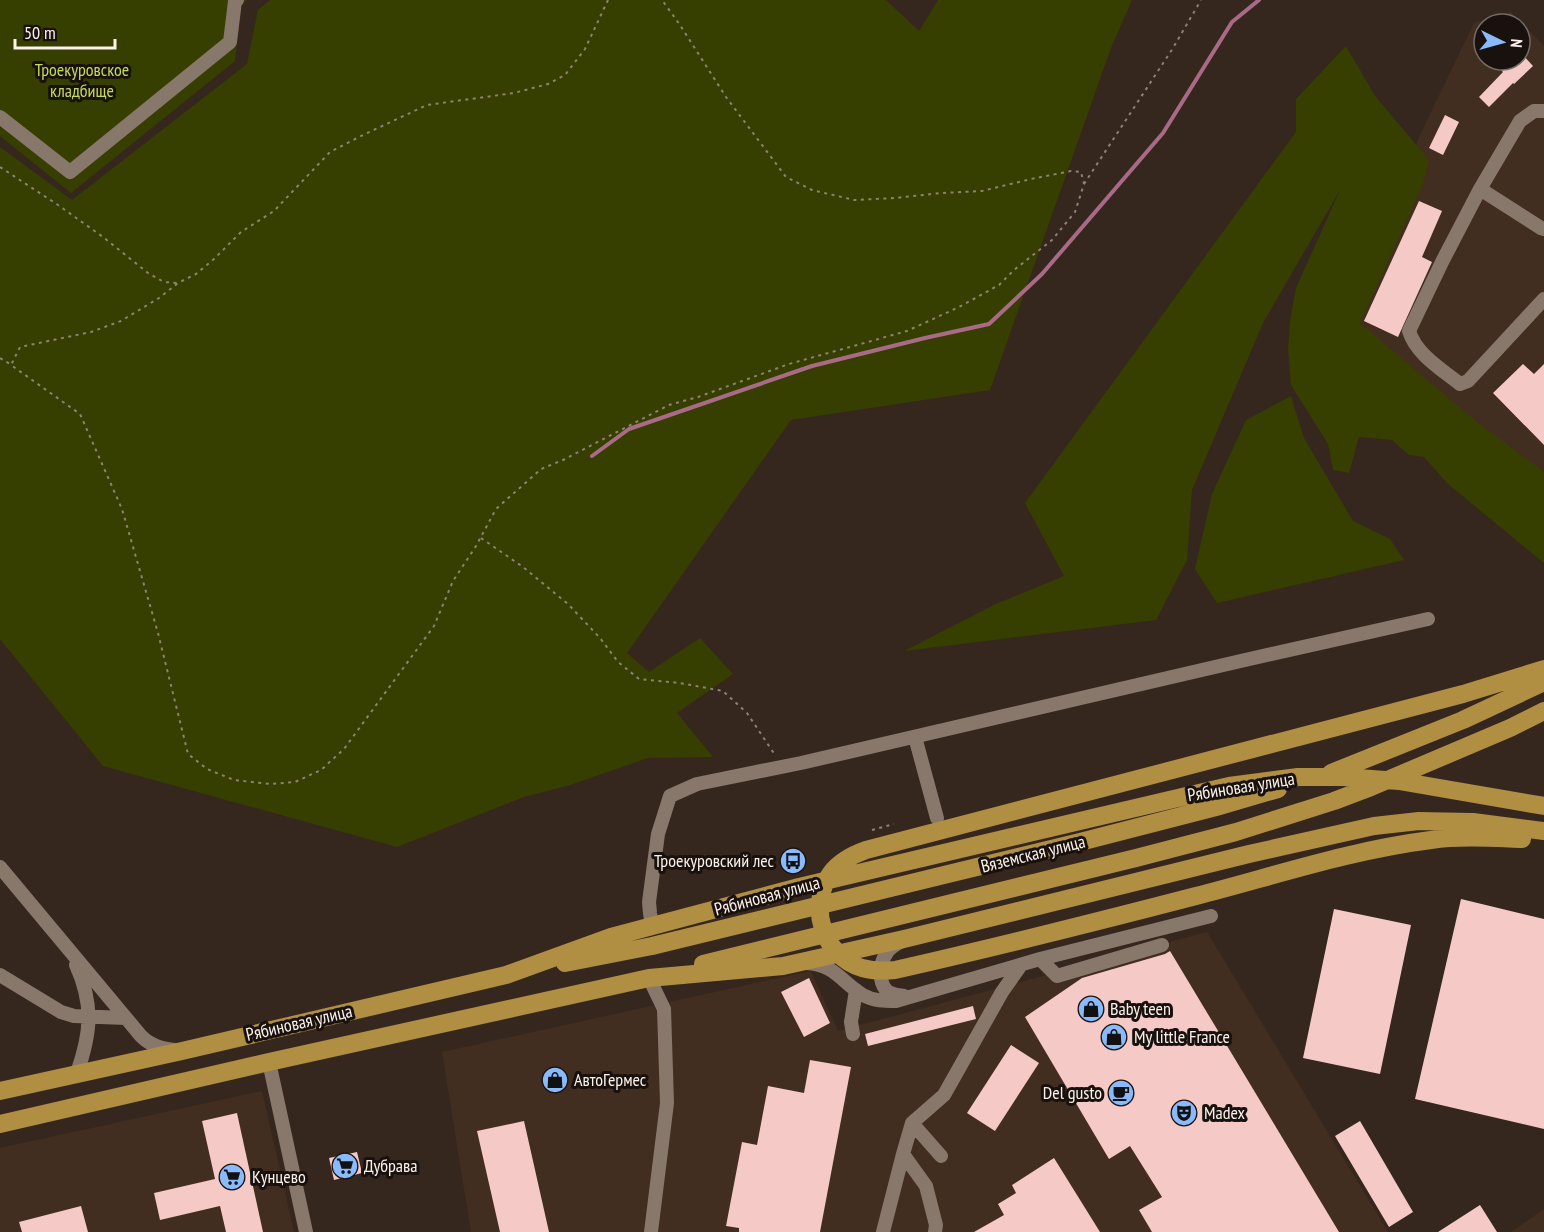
<svg xmlns="http://www.w3.org/2000/svg" width="1544" height="1232" viewBox="0 0 1544 1232" font-family="'PT Sans Narrow',sans-serif">
	<rect width="100%" height="100%" fill="#35271d"/>
	<path fill="#422e20" fill-rule="evenodd" d="M1511 12 1544 46V519L1346 325 1419 137 1474 23ZM1484 24H1520V60H1484Z
		M1207 932 1388 1232H471L442 1052 811 971 838 1031Z
		M262 1091 294 1232H0V1148Z
		M1544 1209V1232H1511Z"/>
	<path fill="#363f00" d="M0 0H247L241 5 235 61 71 193 0 136Z
		M270 0H886L919 31 938 0H1132L1111 48 990 390 791 420 627 653 649 672 700 638 733 674 677 713 713 757 648 758 570 785 524 797 397 847 103 766 0 639V147L72 200 247 64 258 10Z
		M1346 46 1375 96 1429 160 1422 187 1360 323 1472 418 1544 472V563L1448 484 1424 457 1409 455 1392 440 1359 437 1349 473 1333 470 1328 444 1291 385 1288 349 1290 321 1296 288 1340 190 1263 323 1192 490 1187 560 1156 620 904 651 996 604 1064 576 1025 503 1296 132V99Z
		M1291 396 1304 438 1353 521 1390 539 1404 560 1217 603 1195 569 1212 494 1246 420Z"/>
	<g fill="none" stroke-linecap="round" stroke-linejoin="round">
		<path stroke="#a86a87" stroke-width="4" d="M592 456 629 429 812 366 925 338 989 324 1042 274 1163 133 1232 22 1259 0"/>
	</g>
	<path fill="#f5c9c6" d="M1520 52 1533 66 1514 84 1513 83 1489 107 1479 97 1503 72 1491 60H1520Z
		M1445 115 1459 122 1443 155 1429 148Z
		M1419 201 1442 211 1422 257 1432 262 1398 337 1364 321Z
		M1523 364 1534 374 1544 364V445L1493 393Z
		M1461 899 1544 919V1129L1415 1099Z
		M1334 909 1411 925 1380 1074 1303 1058Z
		M1170 951 1339 1232H1152L1139 1210 1162 1197 1130 1146 1109 1159 1025 1017 1082 978 1165 954Z
		M809 978 830 1023 804 1037 781 992Z
		M973 1006 976 1019 868 1046 865 1034Z
		M1011 1045 1039 1063 995 1131 967 1113Z
		M810 1060 851 1067 820 1232H739V1228L726 1226 742 1142 757 1145 768 1086 804 1093Z
		M237 1113 263 1232H226L220 1206 160 1220 154 1193 215 1179 202 1121Z
		M524 1121 549 1232H500L477 1131Z
		M1360 1121 1413 1212 1389 1227 1335 1136Z
		M357 1152 362 1173 334 1180 329 1158Z
		M1054 1158 1100 1232H974L1004 1215 998 1204 1016 1193 1012 1185Z
		M1480 1205 1497 1232H1438Z
		M81 1206 88 1232H22L19 1222Z"/>
	<g fill="none" stroke-linecap="round" stroke-linejoin="round">
		<path stroke="#8d8178" stroke-width="2" stroke-dasharray="3 4.5" stroke-linecap="butt" d="M608 0 585 49 565 75 548 84 514 93 427 105 363 135 330 152 274 211 241 232 214 259 196 274 178 283 159 298 121 321 91 332 20 347 11 365 80 414 122 509 158 633 188 754 207 769 234 780 270 784 295 782 321 770 344 749 434 626 453 581 476 546 496 509 541 469 563 460 669 405 698 397 789 364 907 331 959 307 999 285 1014 270 1052 240 1075 212 1084 184 1081 172 1071 171 1031 179 982 191 941 193 895 198 854 200 812 190 786 177 726 97 680 25 662 0
			M0 167 58 205 103 237 148 273 164 282 178 283
			M1084 184 1173 48 1201 0
			M0 358 10 364
			M481 538 523 567 568 604 600 638 618 662 639 679 680 683 723 691 747 713 775 755
			M872 830 894 824"/>
		<path stroke="#88776b" stroke-width="14" d="M1544 111H1534L1520 121 1480 189 1443 260 1409 331C1416 354 1441 369 1460 384L1468 381 1544 299
			M0 117 70 172 230 42 235 1 237 0
			M1480 189 1541 228 1544 229
			M915 737 937 818
			M0 867 141 1036C151 1046 161 1048 174 1050
			M652 926 650 913 649 902 658 834 670 796 697 784 801 763 1245 660 1428 619
			M900 942C895 945 889 948 886 954 880 963 878 981 886 990 891 995 898 995 904 996
			M1040 959 1057 976 1162 945
			M806 963C835 964 842 983 863 995 873 1001 885 1001 896 1001L1040 959 1211 916
			M76 965C94 1005 91 1033 77 1073
			M0 975 61 1012 74 1016 126 1018
			M649 978 664 1009 667 1103 651 1232
			M853 1034 851 1022 856 990
			M269 1062 306 1232
			M912 1123 941 1156
			M903 1154 926 1186 936 1225 935 1232
			M883 1232 903 1154 912 1123 944 1095 1002 992 1021 965"/>
		<path stroke="#b08e42" stroke-width="18" d="M1331 773 1463 720 1544 682
			M1522 839C1492 838 1461 836 1431 840 1351 850 1274 876 1196 896 1096 922 996 947 895 970 884 971 873 971 862 968 823 956 807 906 831 873 840 861 852 855 866 850L1463 694 1544 669
			M565 963 652 946 1080 842 1216 807 1278 789
			M703 964 1136 858 1236 832 1334 801 1371 787 1510 728 1544 711
			M0 1091 182 1051 506 975 611 937 799 887 1229 786 1298 777H1344L1399 781 1544 806
			M0 1124 269 1062 649 978 783 966 904 939 1249 854 1374 826 1419 821 1473 822 1544 831"/>
	</g>
	<defs>
		<g id="bus-disc" transform="scale(1.35)"><circle r="9.5" fill="#89bafc" stroke="#18110d"/><path d="M-5-6H5V4H4V6H2V4H-2V6H-4V4H-5ZM-3.5-4V0h7V-4ZM-3.5 1.2v1.5H-2V1.2ZM2 1.2v1.5H3.5V1.2Z" fill="#111"/></g>
		<g id="shop-disc" transform="scale(1.35)"><circle r="9.5" fill="#89bafc" stroke="#18110d"/><path d="M-5-2.5h2.3a2.7 3.5 0 0 1 5.4 0H5L5.5 6h-11ZM-1.5-2.5h3a1.5 2.3 0 0 0-3 0Z" fill="#111"/></g>
		<g id="cafe-disc" transform="scale(1.35)"><circle r="9.5" fill="#89bafc" stroke="#18110d"/><path d="M-5.5-4.5H6V0H3Q3 3.5 0 3.5H-2.5Q-5.5 3.5-5.5 0ZM3-3.2v2h1.7v-2ZM-6 4.5H4V6H-6Z" fill="#111"/></g>
		<g id="theatre-disc" transform="scale(1.35)"><circle r="9.5" fill="#89bafc" stroke="#18110d"/><path d="M-5-5.5Q0-4 5-5.5V0Q5 5 0 6Q-5 5-5 0ZM-3.3-2.5H-1v1.5H-3.3ZM1-2.5H3.3v1.5H1ZM-2.8 1Q0 5.5 2.8 1Z" fill="#111"/></g>
		<g id="supermarket-disc" transform="scale(1.35)"><circle r="9.5" fill="#89bafc" stroke="#18110d"/><path d="M-6-5.5h2.5l.6 2H6L4.5 2H-2.5L-4.4-4H-6ZM-1.5 3.2a1.3 1.3 0 1 0 .1 0ZM3 3.2a1.3 1.3 0 1 0 .1 0Z" fill="#111"/></g>
	</defs>
	<g fill-rule="evenodd">
		<use href="#bus-disc" x="793" y="861"/>
		<use href="#shop-disc" x="1091" y="1009"/>
		<use href="#shop-disc" x="1114" y="1037"/>
		<use href="#shop-disc" x="555" y="1080"/>
		<use href="#cafe-disc" x="1121" y="1093"/>
		<use href="#theatre-disc" x="1184" y="1113"/>
		<use href="#supermarket-disc" x="345" y="1166"/>
		<use href="#supermarket-disc" x="232" y="1177"/>
	</g>
	<g text-anchor="middle" stroke-width="6" stroke-linejoin="round" paint-order="stroke">
		<g font-size="18" fill="#c5db5a" stroke="#18110d">
			<text x="82" y="76">Троекуровское<tspan x="82" dy="21">кладбище</tspan></text>
		</g>
		<g font-size="18" fill="#fcf2eb" stroke="#18110d">
			<text transform="translate(1241 787) rotate(-9)" y="6">Рябиновая улица</text>
			<text transform="translate(1033 854) rotate(-14)" y="6">Вяземская улица</text>
			<text transform="translate(767 896) rotate(-15)" y="6">Рябиновая улица</text>
			<text transform="translate(299 1023) rotate(-13)" y="6">Рябиновая улица</text>
		</g>
		<g font-size="18" fill="#fcf2eb" stroke="#18110d" text-anchor="start">
			<text x="774" y="867" text-anchor="end">Троекуровский лес</text>
			<text x="1110" y="1015">Baby teen</text>
			<text x="1134" y="1043">My little France</text>
			<text x="574" y="1086">АвтоГермес</text>
			<text x="1102" y="1099" text-anchor="end">Del gusto</text>
			<text x="1204" y="1119">Madex</text>
			<text x="364" y="1172">Дубрава</text>
			<text x="252" y="1183">Кунцево</text>
		</g>
	</g>
	<g transform="translate(1502 42) rotate(95)"><circle r="28" fill="#18110d" stroke="#736b66" stroke-width="1.5"/>
	<path d="M0-4.5L10 22L0 15L-10 22Z" fill="#89bafc"/>
	<text y="-9" font-size="16" font-weight="bold" text-anchor="middle" fill="#fcf2eb">N</text>
	</g>
	<path d="M15 39v9h100v-9" fill="none" stroke="#fcf2eb" stroke-width="3"/>
	<text x="24" y="39" font-size="18" fill="#fcf2eb" stroke="#18110d" stroke-width="4.5" paint-order="stroke">50 m</text>
</svg>
